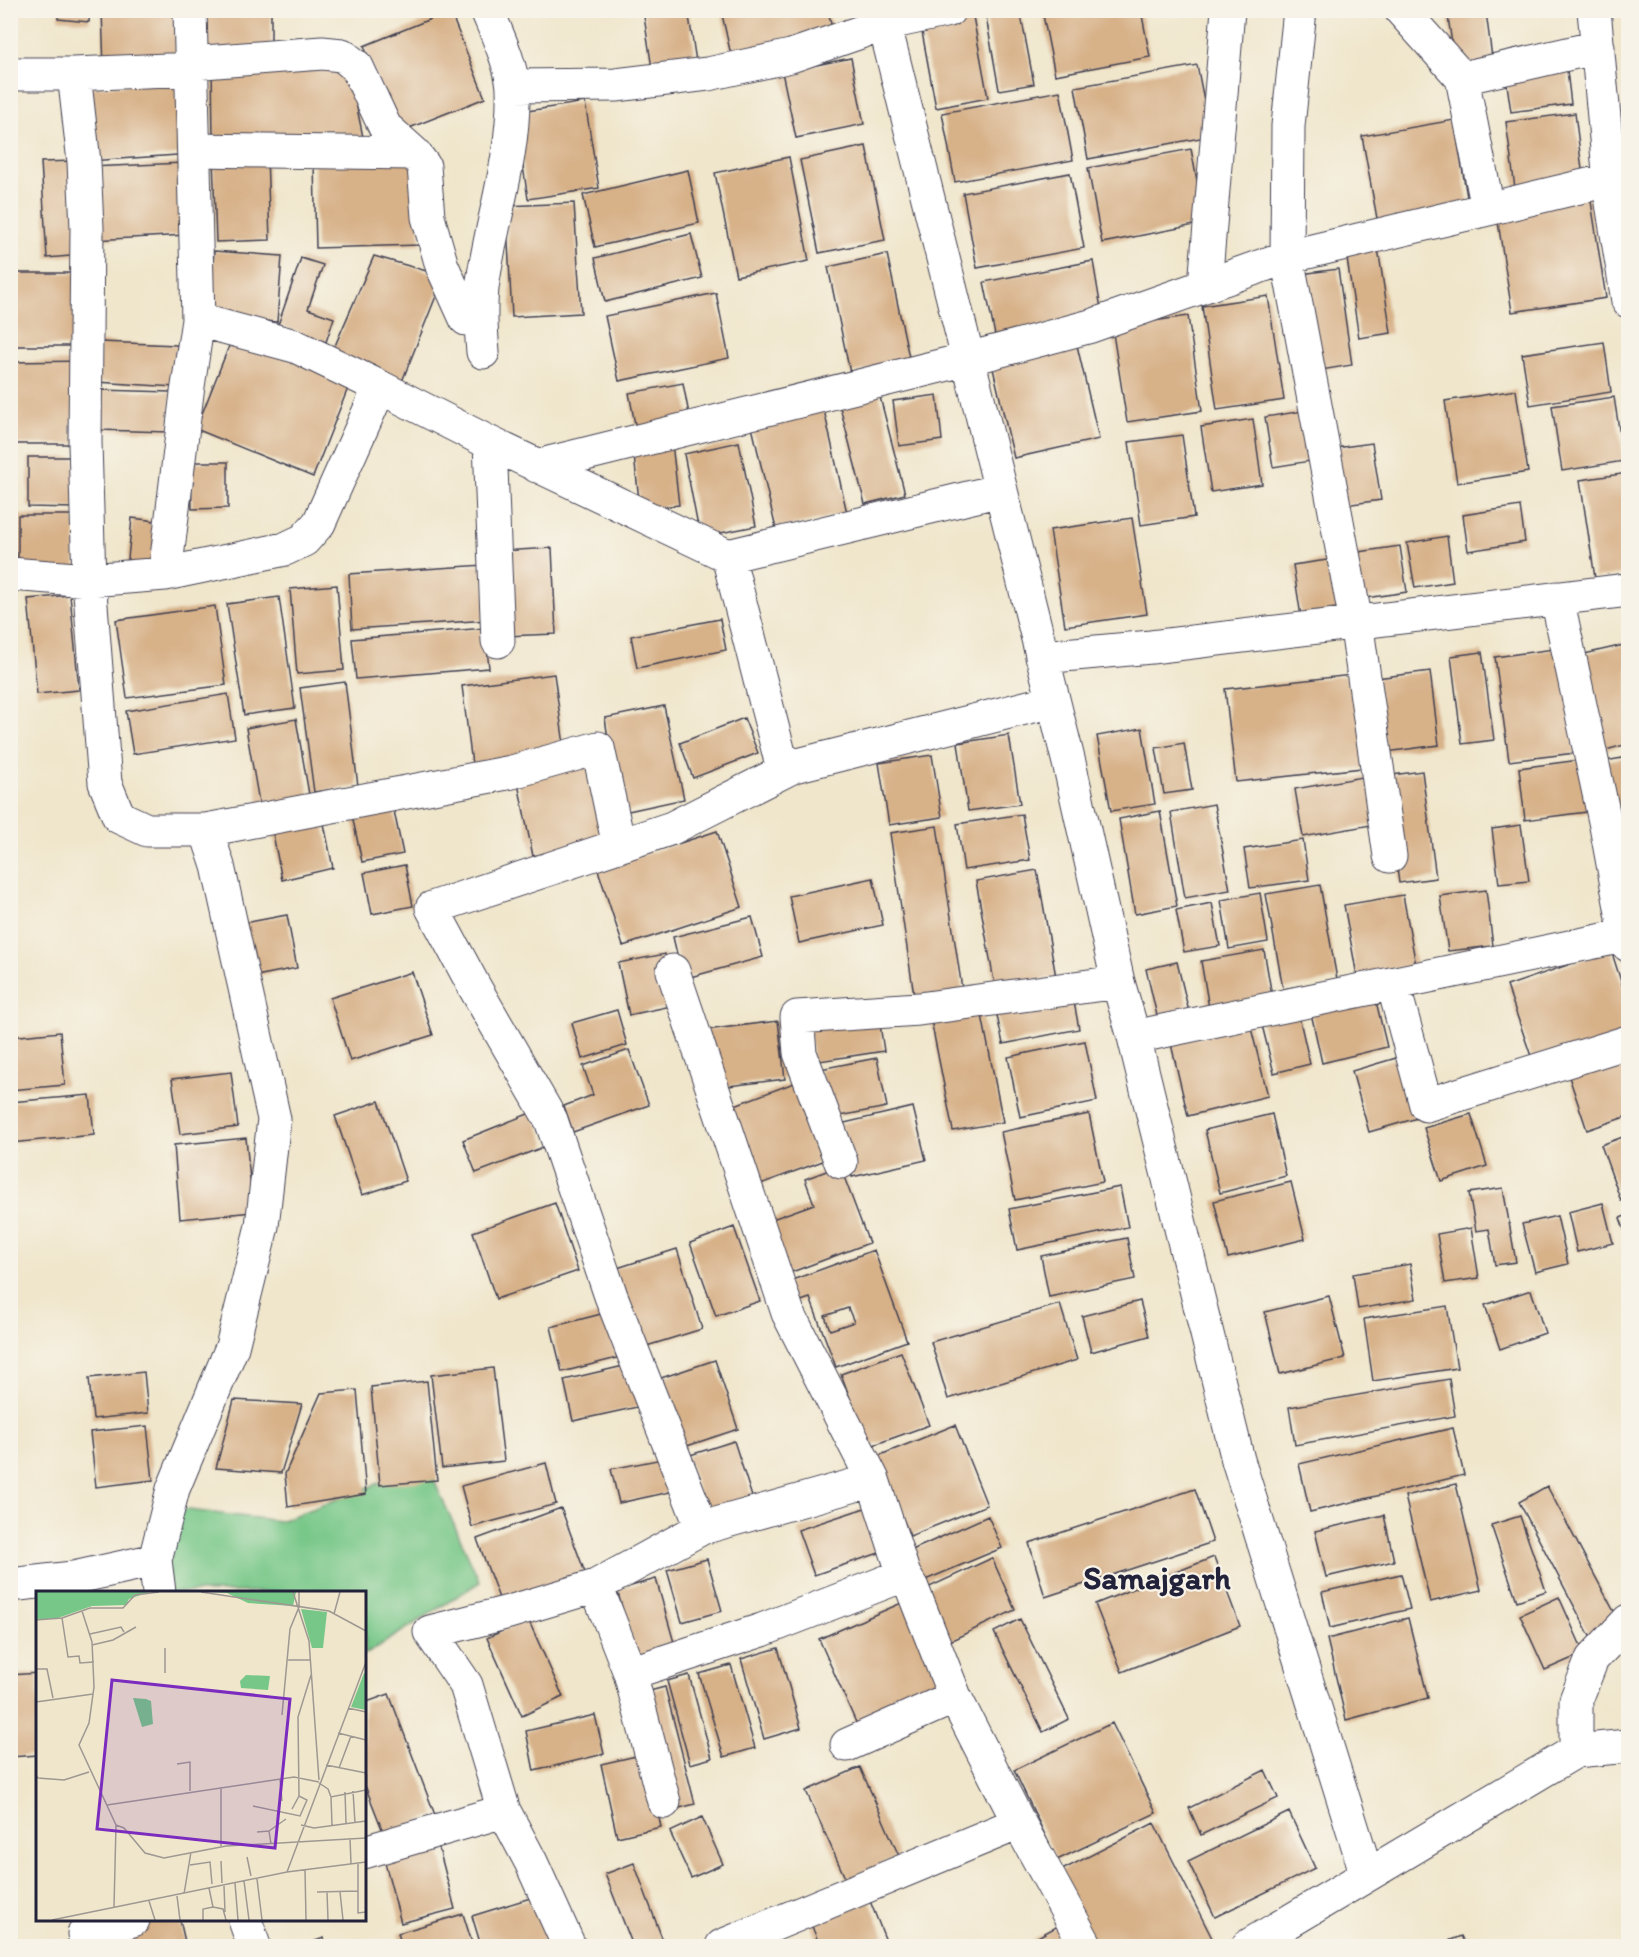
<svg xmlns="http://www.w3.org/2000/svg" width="1639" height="1957" viewBox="0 0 1639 1957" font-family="Itim,sans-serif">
	<rect width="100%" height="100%" fill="#f7f3e8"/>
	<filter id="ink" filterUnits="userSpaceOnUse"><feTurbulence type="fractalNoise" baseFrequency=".0167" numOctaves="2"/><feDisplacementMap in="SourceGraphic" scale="12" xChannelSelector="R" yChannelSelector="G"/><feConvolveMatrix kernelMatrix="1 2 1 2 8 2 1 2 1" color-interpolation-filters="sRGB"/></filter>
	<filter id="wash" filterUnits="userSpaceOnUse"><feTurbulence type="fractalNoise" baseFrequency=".008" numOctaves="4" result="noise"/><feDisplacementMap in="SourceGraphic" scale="24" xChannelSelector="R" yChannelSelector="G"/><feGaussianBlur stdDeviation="1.35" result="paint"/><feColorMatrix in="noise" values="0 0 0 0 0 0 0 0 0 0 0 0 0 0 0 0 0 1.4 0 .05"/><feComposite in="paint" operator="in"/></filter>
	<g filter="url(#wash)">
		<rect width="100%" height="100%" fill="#f0e6cc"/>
		<path fill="#77c788" stroke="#4c7462" stroke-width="1.5" d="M427 1465 480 1582 368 1653 365 1654 364 1592H167L163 1564 181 1509 280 1521Z"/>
		<g id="blocks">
			<path fill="#d7b188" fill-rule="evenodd" d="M59 10H90L89 22 58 19Z
				M102 10H175L177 67 104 69Z
				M195 10H271V54L195 55Z
				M643 10H688L697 68 653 75Z
				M721 10H828L833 33 731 55Z
				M990 10H1020L1034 84 999 90 985 11Z
				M1042 10H1141L1150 57 1055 75Z
				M450 11 485 98 399 132 364 46Z
				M972 11 988 98 936 108 920 21Z
				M1486 12 1493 65 1456 70 1448 17Z
				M851 58 864 124 796 138 782 72Z
				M1566 62 1571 104 1511 112 1505 71Z
				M212 64H348L364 142 213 143Z
				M1197 65 1211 136 1088 159 1075 87Z
				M187 81 192 154 89 161 83 88Z
				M1060 91 1073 160 955 182 942 113Z
				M585 102 599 188 528 199 515 113Z
				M1575 113 1583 178 1515 188 1506 122Z
				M1454 120 1469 209 1378 224 1362 136Z
				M10 126H12L15 169 10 170Z
				M866 146 885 240 819 253 800 160Z
				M1191 149 1205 223 1102 243 1088 168Z
				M267 156 270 240 216 242 213 158Z
				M789 157 809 261 736 276 715 173Z
				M77 161 82 255 47 258 41 162Z
				M418 161 420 245 316 248 314 164Z
				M184 163 187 235 93 240 89 167Z
				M688 170 699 223 595 247 583 195Z
				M1070 173 1084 248 977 268 963 193Z
				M1590 195 1606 298 1512 312 1496 209Z
				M574 203 581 313 512 317 506 206Z
				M691 234 702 278 605 302 595 258Z
				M1378 248 1391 333 1359 338 1346 252Z
				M214 251 282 256 277 322 209 317Z
				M887 254 910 362 850 373 828 267Z
				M374 256 444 276 399 389 331 355Z
				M301 258 323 265 308 309 334 318 326 342 278 325Z
				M1093 261 1102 315 995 335 984 282Z
				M1338 269 1352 365 1315 371 1301 274Z
				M10 273H81V346H10Z
				M716 293 729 358 619 381 605 316Z
				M1268 296 1284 400 1217 410 1202 306Z
				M1188 316 1202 411 1127 422 1112 327Z
				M233 336 350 383 313 477 196 429Z
				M1075 337 1099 439 1014 458 990 356Z
				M100 342 177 345 175 387 97 382Z
				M1604 342 1611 392 1530 405 1522 354Z
				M89 361V444H10V362Z
				M683 383 691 425 637 435 629 393Z
				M100 390 171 392 169 432 98 430Z
				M1516 390 1528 472 1457 483 1445 401Z
				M879 393 905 494 865 504 839 403Z
				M937 395 942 440 899 446 893 401Z
				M1614 397 1624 461 1562 471 1552 406Z
				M824 410 847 513 776 529 752 427Z
				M1309 410 1317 460 1273 467 1265 417Z
				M1253 419 1262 484 1211 492 1201 427Z
				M1182 435 1194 517 1141 525 1129 442Z
				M739 442 756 526 700 537 684 454Z
				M672 443 679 505 640 509 633 447Z
				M1372 443 1381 500 1345 505 1336 448Z
				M28 457H75V508L28 507Z
				M191 462H228V508L192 509Z
				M1628 473V573L1595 578 1580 480Z
				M1520 506 1525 542 1468 551 1463 515Z
				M18 515H75L76 569H18Z
				M132 518 164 522 158 572 127 569Z
				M1132 518 1147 614 1065 626 1050 530Z
				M1447 536 1453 582 1415 588 1407 543Z
				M1400 546 1407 592 1359 599 1352 553Z
				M552 548 556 634 504 636 500 551Z
				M1341 558 1349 617 1302 623 1293 565Z
				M484 565 488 620 352 629 349 574Z
				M337 585 344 670 297 674 290 589Z
				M70 595 79 690 37 694 28 599Z
				M279 597 295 708 244 715 227 604Z
				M215 606 226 685 127 698 116 620Z
				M720 619 726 650 637 668 631 636Z
				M485 628 489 668 356 679 352 639Z
				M1628 644V744L1602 751 1580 655Z
				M1561 648 1575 753 1509 761 1495 657Z
				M1482 652 1494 740 1462 744 1451 656Z
				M1430 671 1439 745 1386 752 1377 678Z
				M554 674 565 752 472 764 462 686Z
				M1361 674 1371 767 1236 782 1225 689Z
				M345 682 358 786 314 792 300 688Z
				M228 694 235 738 133 754 126 711Z
				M664 706 684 799 619 813 605 718Z
				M744 718 758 753 693 778 680 743Z
				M296 719 310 800 260 808 246 728Z
				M1142 728 1155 804 1111 811 1097 736Z
				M1009 735 1020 804 968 811 958 743Z
				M1184 743 1192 790 1164 794 1156 748Z
				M932 755 942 817 889 825 879 763Z
				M1628 757V812L1616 814 1605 761Z
				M1587 759 1594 811 1525 820 1519 768Z
				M590 764 606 841 533 856 517 779Z
				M1422 771 1436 878 1399 883 1385 776Z
				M1368 776 1377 824 1303 837 1295 789Z
				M1214 804 1230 890 1185 898 1171 812Z
				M393 806 403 854 362 862 352 815Z
				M1160 811 1177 906 1135 914 1119 819Z
				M1022 814 1030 860 964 870 957 824Z
				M323 819 333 868 282 880 272 829Z
				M1628 822V866L1620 823Z
				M1521 825 1529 881 1499 884 1492 829Z
				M937 826 963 995 915 1002 890 833Z
				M717 831 742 907 623 946 598 870Z
				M1303 840 1309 880 1250 888 1244 849Z
				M405 865 413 906 372 914 364 873Z
				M1037 870 1056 977 995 987 976 881Z
				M873 878 883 925 799 943 789 896Z
				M1320 885 1337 979 1283 989 1266 894Z
				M1486 890 1493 946 1448 951 1440 896Z
				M1260 893 1268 942 1229 949 1221 900Z
				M1403 895 1416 965 1357 976 1344 905Z
				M1212 903 1220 946 1184 952 1176 910Z
				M287 915 297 968 251 977 239 924Z
				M752 917 763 957 683 979 673 937Z
				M1264 950 1272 996 1209 1008 1201 961Z
				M1611 950 1628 1003V1033L1534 1065 1507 986Z
				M665 954 676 1005 629 1015 618 963Z
				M1177 962 1190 1016 1159 1024 1146 969Z
				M412 972 433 1035 350 1061 330 998Z
				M1072 991 1079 1029 1003 1044 995 1006Z
				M1375 997 1387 1047 1322 1063 1311 1013Z
				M980 1005 1003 1122 953 1131 930 1015Z
				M617 1010 627 1045 582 1059 572 1023Z
				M1298 1012 1310 1064 1274 1073 1261 1021Z
				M879 1018 884 1051 813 1062 809 1029Z
				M778 1021 785 1079 713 1088 706 1030Z
				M1250 1024 1268 1096 1188 1116 1171 1044Z
				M60 1032 65 1085 10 1090V1037Z
				M1085 1041 1097 1101 1020 1117 1008 1057Z
				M1628 1047V1116L1587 1130 1566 1068Z
				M629 1050 649 1105 573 1132 564 1106 593 1095 583 1066Z
				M1403 1056 1421 1117 1369 1132 1352 1071Z
				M877 1058 887 1107 829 1118 820 1069Z
				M231 1072 238 1127 180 1134 172 1079Z
				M802 1080 831 1158 755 1186 727 1108Z
				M90 1095 94 1135 10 1143V1102Z
				M379 1101 406 1181 362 1195 335 1116Z
				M913 1107 926 1160 852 1177 840 1124Z
				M533 1112 546 1146 476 1173 463 1140Z
				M1089 1114 1103 1182 1015 1200 1001 1132Z
				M1272 1114 1286 1176 1220 1193 1205 1130Z
				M1471 1114 1487 1166 1441 1181 1424 1128Z
				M1628 1135V1199L1621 1201 1601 1145Z
				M246 1138 253 1212 180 1219 174 1145Z
				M840 1166 869 1243 784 1275 764 1222 814 1204 805 1179Z
				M1291 1182 1305 1239 1228 1258 1214 1201Z
				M1120 1187 1128 1227 1017 1250 1009 1209Z
				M1503 1188 1516 1262 1495 1265 1489 1229 1476 1231 1469 1193Z
				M555 1203 578 1271 496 1299 473 1232Z
				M1603 1203 1613 1243 1577 1252 1568 1212Z
				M1628 1215V1240L1620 1218Z
				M1557 1216 1568 1264 1535 1272 1522 1224Z
				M734 1227 760 1301 716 1316 690 1243Z
				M1471 1228 1479 1278 1445 1283 1437 1234Z
				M1127 1238 1135 1279 1049 1297 1041 1256Z
				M677 1249 702 1329 640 1348 614 1269Z
				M874 1250 907 1341 836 1367 810 1298 792 1304 784 1283ZM848 1308 854 1322 830 1330 825 1316Z
				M1410 1264 1416 1299 1358 1309 1353 1274Z
				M1531 1290 1545 1333 1500 1349 1485 1305Z
				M1329 1296 1345 1358 1280 1374 1265 1312Z
				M1140 1301 1149 1336 1091 1352 1082 1316Z
				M1060 1304 1077 1360 948 1399 931 1342Z
				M1447 1306 1457 1368 1373 1381 1364 1319Z
				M605 1313 617 1358 562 1372 551 1327Z
				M901 1352 929 1425 868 1447 841 1374Z
				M715 1360 738 1429 684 1447 661 1378Z
				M632 1364 642 1406 573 1421 564 1380Z
				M493 1368 504 1461 442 1468 431 1375Z
				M144 1372 148 1413 93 1419 89 1378Z
				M1449 1379 1455 1416 1295 1445 1289 1407Z
				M427 1381 437 1480 380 1485 371 1387Z
				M357 1390 366 1494 288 1507 285 1474 321 1393Z
				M234 1400 302 1404 281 1473 216 1468Z
				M955 1425 987 1505 910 1536 878 1456Z
				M147 1426 153 1480 96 1487 90 1432Z
				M1453 1428 1464 1475 1310 1512 1299 1464Z
				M734 1441 754 1503 707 1518 687 1456Z
				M667 1458 675 1491 619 1503 611 1469Z
				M546 1463 556 1504 472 1527 461 1486Z
				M1456 1484 1481 1590 1430 1602 1405 1496Z
				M1547 1486 1619 1621 1590 1636 1519 1502Z
				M1195 1489 1213 1542 1045 1597 1029 1543Z
				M877 1504 891 1549 814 1575 798 1530Z
				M561 1508 587 1578 503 1609 477 1539Z
				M1384 1515 1394 1561 1326 1577 1315 1531Z
				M988 1516 1002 1548 923 1581 910 1551Z
				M1520 1516 1546 1591 1517 1601 1491 1525Z
				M1214 1557 1240 1626 1122 1672 1095 1604Z
				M992 1558 1015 1610 950 1641 925 1589Z
				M707 1559 722 1611 682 1622 667 1570Z
				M1401 1574 1410 1609 1330 1628 1322 1592Z
				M656 1579 675 1646 637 1657 617 1590Z
				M1559 1597 1584 1653 1545 1670 1520 1615Z
				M906 1601 944 1689 858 1727 819 1639Z
				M1408 1618 1428 1698 1346 1720 1327 1639Z
				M528 1619 563 1697 522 1716 487 1638Z
				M1020 1619 1069 1719 1043 1732 994 1632Z
				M778 1648 801 1728 764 1739 741 1659Z
				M731 1665 755 1748 724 1757 699 1674Z
				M38 1673V1755L10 1757V1675Z
				M689 1675 712 1758 690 1764 667 1681Z
				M665 1687 695 1804 672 1810 642 1693Z
				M389 1694 435 1815 384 1834 364 1783V1703Z
				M595 1715 604 1754 534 1771 526 1731Z
				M1112 1723 1156 1813 1057 1860 1014 1770Z
				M645 1754 661 1827 617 1837 601 1764Z
				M860 1767 899 1856 846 1880 806 1791Z
				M1265 1770 1278 1798 1201 1835 1189 1808Z
				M1289 1812 1315 1868 1215 1917 1188 1861Z
				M702 1817 723 1864 691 1878 670 1832Z
				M1154 1823 1215 1944 1210 1946H1092L1056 1873Z
				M438 1845 455 1909 401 1923 384 1859Z
				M634 1863 665 1946H633L605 1874Z
				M537 1896 552 1946H481L472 1916Z
				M870 1901 888 1946H820L811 1924Z
				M463 1914 473 1946H402L398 1933Z
				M158 1920H180L186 1946H132L127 1927Z
				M1065 1922 1079 1946H1026L1025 1944Z
				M1461 1936 1466 1946H1436Z
				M324 1938 327 1946H301Z"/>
		</g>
	</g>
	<g filter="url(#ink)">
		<use href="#blocks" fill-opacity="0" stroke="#413f51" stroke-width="1.5"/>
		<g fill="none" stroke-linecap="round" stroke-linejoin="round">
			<g stroke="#413f51" stroke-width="35">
				<path id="minor" d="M190 10 198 320 295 346 380 387
					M881 10 1070 767 1118 982 1134 1037 1238 1460 1367 1875
					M1300 10 1288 126 1287 257 1356 622 1390 856
					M1401 10 1462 78
					M1594 10 1612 203 1628 301
					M191 63 322 53 342 55 357 67 385 127 414 153 424 166 428 217 442 266 466 319
					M10 74H74L191 69
					M74 74 84 162 87 228 85 443 89 580 105 783 119 817 147 830H206L218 866 274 1119 262 1226 232 1347 173 1489 155 1560 159 1592
					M513 86 616 85 708 74 791 56 884 24 949 10
					M195 150 414 153
					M1488 209 1462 78 1598 47
					M1205 285 1228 10
					M483 352C481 331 480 309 482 288 491 221 515 157 513 89 512 65 496 32 487 10
					M490 443 498 641
					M537 466 968 359 1091 326 1287 257 1609 180
					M728 556 1001 490
					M10 574 89 580 165 574 285 549 304 540 319 523 380 387 490 443 728 556 780 757 794 766 1053 701
					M165 574 187 393 198 320
					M1557 598 1606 826 1628 945
					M1042 657 1151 647 1628 590
					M206 830 512 772 598 748 619 846
					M673 971 788 1313 873 1480 904 1575 912 1588 955 1697 1019 1823 1086 1946
					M1393 984 1426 1105 1628 1042
					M1134 1037 1628 935
					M841 1162 800 1053 797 1017 919 1009 1118 982
					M702 1528 611 1296 551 1120 475 988 432 908 672 828 794 766
					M10 1585 73 1578 155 1560
					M596 1586 630 1673 664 1802
					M630 1673 762 1630 904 1575
					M847 1745 955 1697
					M1576 1751V1700L1592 1659 1628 1621
					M364 1852 504 1811
					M245 1920 254 1946
					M84 1934 133 1920
					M569 1946 531 1862 504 1811 466 1685 430 1632 509 1612 596 1586 702 1528 873 1480
					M722 1946 1019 1823
					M1248 1946 1576 1751 1628 1746"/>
			</g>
			<use href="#minor" stroke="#fff" stroke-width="33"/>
		</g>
	</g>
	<g text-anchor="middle" stroke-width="4.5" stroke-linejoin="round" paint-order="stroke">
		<g font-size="32" font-weight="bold" fill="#22223b" stroke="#f7f3e8">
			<text x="1157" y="1589">Samajgarh</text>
		</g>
	</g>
	<g transform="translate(36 1591)">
		<rect width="330" height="330" fill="#f0e6cc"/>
		<path d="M0 1H113L93 8 90 14 56 15 22 27 0 29ZM175 1H260L257 15 212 12 191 2ZM265 18 291 21 287 57H276ZM328 82H330V119L315 116ZM210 84 234 85 232 99 205 97 204 90ZM110 108 115 110 117 133 106 136 97 107Z" fill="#77c788"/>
		<path fill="none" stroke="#9e9892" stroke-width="1.5" d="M165 1 293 20 330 40M257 1 273 50 283 189M46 20 56 51 58 96 53 132 43 154 80 234 78 316M298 23 304 1M26 27 32 66 43 65 44 72 58 71M0 29 26 27 54 17H87L99 4 123 1M54 43 85 36 88 41M56 54 77 49 100 36M129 57V82M252 69H275M0 78H11L17 107M0 111 57 103M312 117 330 121M246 124 254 38 263 16V1M302 142 330 149M141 173 154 171V200M290 174 330 182M303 177 315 145M0 184 2 187 28 189 53 181M244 188 246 210M283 192 292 198 295 206 330 199M185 196V255M317 200 319 232M309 201 310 232M295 206 296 234M71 214 258 186 283 191M217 215 264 225 271 209 263 205M256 218 263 205 262 126 275 84M80 234 88 237 109 262 128 267 190 255 330 247M265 234 278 237 330 230M233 240 250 228M221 241 233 240 235 253M314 247 315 273M211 266 215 285M185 270 186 292M322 272V322L330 321M154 274 174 271 176 293M269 279 270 329M251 281 330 71M221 288 226 329M208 290 213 329M199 292 202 329M188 295 189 321M173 297 177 316M281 301 322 300M291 301 292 329M304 301 307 329M148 303 155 261M141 305 144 329M113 310 119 329M16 329 251 281 330 271M167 329V318L177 316 187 318 190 329"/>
		<path fill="#7b2cbf" fill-opacity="0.15" stroke="#7b2cbf" stroke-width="3" d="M76 89 254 108 239 257 61 238Z"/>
		<rect width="330" height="330" fill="none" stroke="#22223b" stroke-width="3"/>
	</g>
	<rect width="1639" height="1957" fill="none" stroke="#f7f3e8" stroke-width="36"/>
</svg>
